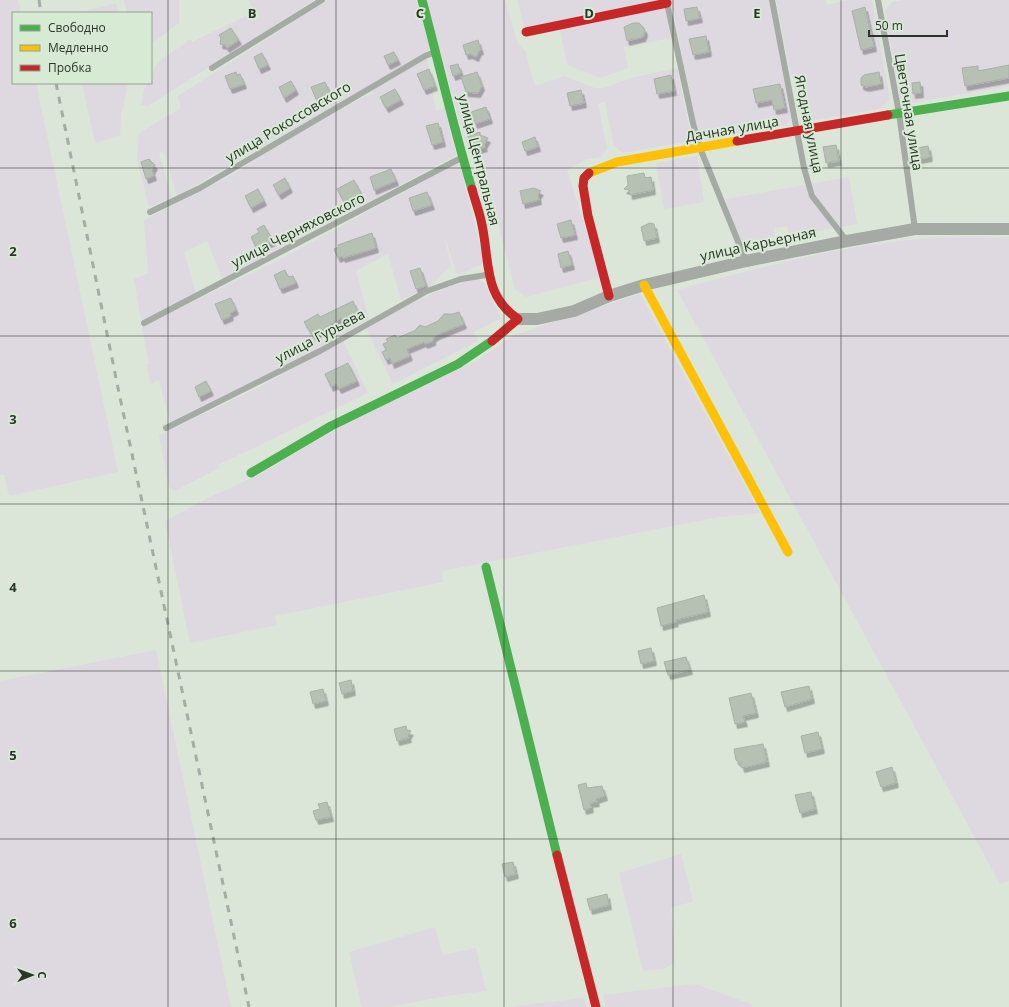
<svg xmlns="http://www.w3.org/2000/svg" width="1009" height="1007" viewBox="0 0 1009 1007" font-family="'Open Sans',sans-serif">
	<defs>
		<filter id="shadow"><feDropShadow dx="2.5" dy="4.5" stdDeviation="0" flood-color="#0004"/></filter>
	</defs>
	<rect width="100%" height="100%" fill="#dbe6d9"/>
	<path fill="#ded8e1" d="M0 0H18L21 13H13V83H36L118 472 9 496 4 475H0Z
		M124 0H179V23L151 44V13H127Z
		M249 0H314L148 106 141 105 144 90 147 83H151C151 58 174 54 190 39L192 42 254 12Z
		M328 0H416L430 48 427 52 177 196 164 152 159 153 172 198 149 207 137 159 139 133 181 108 178 96Z
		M426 0H505L518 44 525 51 535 86 564 76 595 88H604L630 78 677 68 690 133 684 142 623 153 614 146 605 102 598 104 607 148 601 157 587 159 567 170 601 277 526 297 515 289 498 223 488 225 474 173 477 172 471 154H469Z
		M517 0H663L525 29Z
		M671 0H769L792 116 786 125 708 138 698 132Z
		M776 0H825L827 5 848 0H872L890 99 883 108 809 121 800 114 798 107 802 106 795 74 791 75Z
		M903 0H1009V86L909 103 900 97 885 11 892 2Z
		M116 3 118 13H78Z
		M664 7 671 38 624 47 628 68 600 78 567 65 560 29Z
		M427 58 436 111 445 107 456 155 223 280 207 241 184 252 196 293 141 320 134 279 148 273 144 220 230 176 314 123 344 107 348 118 345 106 373 93 372 89Z
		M82 83H128L121 116 120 136 95 143Z
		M697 156 704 202 664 209 656 163Z
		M459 162 484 263 457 275 444 234 451 266 429 287 401 300 388 254 386 255 356 271 369 319 310 353 170 422 159 380 150 384 147 365 149 363 142 327 288 255Z
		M849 177 857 224 789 236 787 226 774 228 775 237 734 245 726 199Z
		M952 237 1009 238V881L1000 884 677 290C767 266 858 240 952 237Z
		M474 278 484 282 501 318 474 332 478 341 393 384 366 328C400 308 436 290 474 278Z
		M640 294 760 513 719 517 442 571 443 582 275 616 277 625 190 643 165 521 208 498 261 474 341 426 478 360 514 335Z
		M343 341 368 393 218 465 219 468 175 491 169 488 159 435 255 389Z
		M156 650 231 1007H0V681Z
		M681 854 693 902 675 906 671 909 674 939V963L664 969 643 971 619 873Z
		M435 927 442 955 476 948 486 991 440 997 390 1007H362L349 952Z
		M695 984 751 1004 752 1007H606L603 995Z
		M584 998 586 1007H508Z"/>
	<path fill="#b6c1b4" stroke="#a8b1a7" filter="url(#shadow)" d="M697 7 700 18 686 21 684 9Z
		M865 7 874 47 861 50 852 11Z
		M633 23H639L644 28 645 32 643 37 627 41 624 27Z
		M231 28 239 40 227 48 225 45 220 44 221 38 219 35Z
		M706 36 709 52 693 55 689 39Z
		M478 40 481 50 479 51 476 57 470 54 466 55 463 45Z
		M394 52 398 60 388 65 384 56Z
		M262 53 268 65 259 69 254 57Z
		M458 64 461 73 453 76 450 66Z
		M1009 65V78L965 86 962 68 978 66V71Z
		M429 69 435 86 424 90 417 74Z
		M236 72 237 75 240 74 244 84 230 89 225 76Z
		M477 72 482 86 478 93 466 92 461 77Z
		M879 72 881 84 866 87 861 85V78L864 75Z
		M671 75 674 91 657 94 654 79Z
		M291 81 296 90 284 98 279 87Z
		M325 82 330 93 316 99 311 87Z
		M920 82 921 93 913 94 912 83Z
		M780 84 785 108 774 110 772 100 756 103 753 89Z
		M395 89 401 100 386 108 380 97Z
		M581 90 584 103 570 106 567 93Z
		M486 107 490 119 475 124 471 112Z
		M438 123 443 142 432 145 426 126Z
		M480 132V135L488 138 484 145 485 147 472 151 468 136Z
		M535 137 538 147 525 151 522 142Z
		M836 145 839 161 826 163 823 147Z
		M928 146 930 157 919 159 917 148Z
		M149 159 155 165 152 170 154 176 146 179 141 162Z
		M391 169 396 181 374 190 370 177Z
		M644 173 645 178 651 177 653 190 630 195 629 190 624 189 628 185 627 176Z
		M285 178 290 188 279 195 273 185Z
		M354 180 361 193 354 197 353 202 348 200 344 202 337 189Z
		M534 188 541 191 538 195 539 200 523 204 520 191Z
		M258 189 264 201 251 208 245 196Z
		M427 192 432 205 413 211 409 198Z
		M571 220 575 235 561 238 557 224Z
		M650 223 654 224 657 238 644 241 641 227Z
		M264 225 273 241 257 249 251 237 259 232 257 229Z
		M372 233 376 248 343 258 342 256 338 258 334 249 339 247 338 245Z
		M568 251 572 265 561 268 558 254Z
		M420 268 426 286 416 289 410 271Z
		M285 270 288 277 293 276 296 283 280 289 274 275Z
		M231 298 236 310 230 313 231 316 222 320 215 304Z
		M353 301 358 312 342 320 341 318 313 336 304 322 318 314 320 317Z
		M459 312 464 324 437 335 433 338V341L425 344 424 342 407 349 410 356 392 364 390 358 386 360 382 352 386 350 383 344 388 342 386 339 395 335 397 338 414 331 420 325 425 327 438 321 444 314H453Z
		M348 363 357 381 339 389 336 384 331 387 325 374Z
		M206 381 211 391 199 397 195 387Z
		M704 595 708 612 675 620 676 622 661 626 657 608Z
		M651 648 654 661 641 664 638 651Z
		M686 657 690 670 668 675 664 662Z
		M351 680 353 691 342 694 339 683Z
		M809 686 812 699 785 707 781 692Z
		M323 689 326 701 313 704 310 692Z
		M751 693 756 713 743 716 745 722 735 724 729 698Z
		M406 726 407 730 411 731 408 735 409 738 397 741 394 729Z
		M818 732 822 749 805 753 801 736Z
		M763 744 767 762 742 768 741 764 736 760 734 749Z
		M892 767 896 783 881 787 876 772Z
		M586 783 587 788 602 786 605 796 596 799 597 802 590 803 591 808 584 810 578 785Z
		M811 792 815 809 800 813 795 795Z
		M327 802 331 817 316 820 313 811 320 809 318 804Z
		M513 862 516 874 505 877 502 864Z
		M607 894 609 905 590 910 587 899Z"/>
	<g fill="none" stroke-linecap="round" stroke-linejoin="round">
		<path stroke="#a5aaa4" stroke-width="6" d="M772 0 804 168 812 196 847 241
			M878 0 899 113 915 229
			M667 3 693 123 700 148 746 261
			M212 68 322 0
			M150 212 200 188 425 56 435 52
			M144 323 461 158
			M166 428 320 351 427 291 461 279 486 275"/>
		<path stroke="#a5aaa4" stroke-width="12" d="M518 319H537L574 311 609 296 644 285 746 261 847 241 915 229H1009"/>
		<path stroke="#4caf50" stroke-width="9" d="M422 0C439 63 453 127 472 189
			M888 115 1009 96
			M251 473 331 426 458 364 492 341
			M486 567 557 855"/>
		<path stroke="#ffc107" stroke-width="9" d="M589 173 617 162 737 141
			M644 285 788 552"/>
		<path stroke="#c62828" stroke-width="9" d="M526 32 667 3
			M737 141 888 115
			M589 173 584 178 583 186 588 216 609 296
			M472 189C475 201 480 213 482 225 490 262 483 295 518 319L492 341
			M557 855 596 1007"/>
		<path stroke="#a5aca4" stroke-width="3" stroke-dasharray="7 7" stroke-linecap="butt" d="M39 0 41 13
			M56 83 118 388 249 1007"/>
	</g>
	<path fill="none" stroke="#2b332a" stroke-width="1" stroke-opacity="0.55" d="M168 0V1007M336 0V1007M504 0V1007M673 0V1007M841 0V1007M0 168H1009M0 336H1009M0 504H1009M0 671H1009M0 839H1009"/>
	<g text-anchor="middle" stroke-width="4" stroke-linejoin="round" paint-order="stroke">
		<g font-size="14" fill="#2b332a" stroke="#d7ebd4">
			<text transform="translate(909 112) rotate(81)" y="5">Цветочная улица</text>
			<text transform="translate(288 122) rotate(-31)" y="5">улица Рокоссовского</text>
			<text transform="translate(809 124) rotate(79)" y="5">Ягодная улица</text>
			<text transform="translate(732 129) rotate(-10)" y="5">Дачная улица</text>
			<text transform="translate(479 160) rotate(76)" y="5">улица Центральная</text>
			<text transform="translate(298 230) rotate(-27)" y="5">улица Черняховского</text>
			<text transform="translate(758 244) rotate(-12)" y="5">улица Карьерная</text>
			<text transform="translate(320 336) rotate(-28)" y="5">улица Гурьева</text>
		</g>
	</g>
	<g font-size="13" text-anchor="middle" font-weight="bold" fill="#2b332a" stroke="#d7ebd4" stroke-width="4" stroke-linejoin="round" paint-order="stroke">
		<text x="252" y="18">B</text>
		<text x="420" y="18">C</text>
		<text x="589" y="18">D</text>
		<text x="757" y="18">E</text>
		<text x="13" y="256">2</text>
		<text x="13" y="424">3</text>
		<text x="13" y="592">4</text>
		<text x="13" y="760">5</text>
		<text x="13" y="928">6</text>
	</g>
	<rect x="12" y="12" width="140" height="72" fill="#d7ebd4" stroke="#92a190"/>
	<rect x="20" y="25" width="20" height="6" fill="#4caf50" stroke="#92a190"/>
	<text x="48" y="32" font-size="12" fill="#2b332a">Свободно</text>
	<rect x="20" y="45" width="20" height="6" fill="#ffc107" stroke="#92a190"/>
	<text x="48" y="52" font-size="12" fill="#2b332a">Медленно</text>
	<rect x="20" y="65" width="20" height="6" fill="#c62828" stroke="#92a190"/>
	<text x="48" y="72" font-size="12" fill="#2b332a">Пробка</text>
	<g transform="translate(32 975) rotate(89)" stroke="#d7ebd4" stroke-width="3" paint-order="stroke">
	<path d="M0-3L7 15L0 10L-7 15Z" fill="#2b332a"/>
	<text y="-6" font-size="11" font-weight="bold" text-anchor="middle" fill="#2b332a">С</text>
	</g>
	<path d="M869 30v6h78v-6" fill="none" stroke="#2b332a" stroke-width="2"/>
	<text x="875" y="30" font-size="12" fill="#2b332a" stroke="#d7ebd4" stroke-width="3" paint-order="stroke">50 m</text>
</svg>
